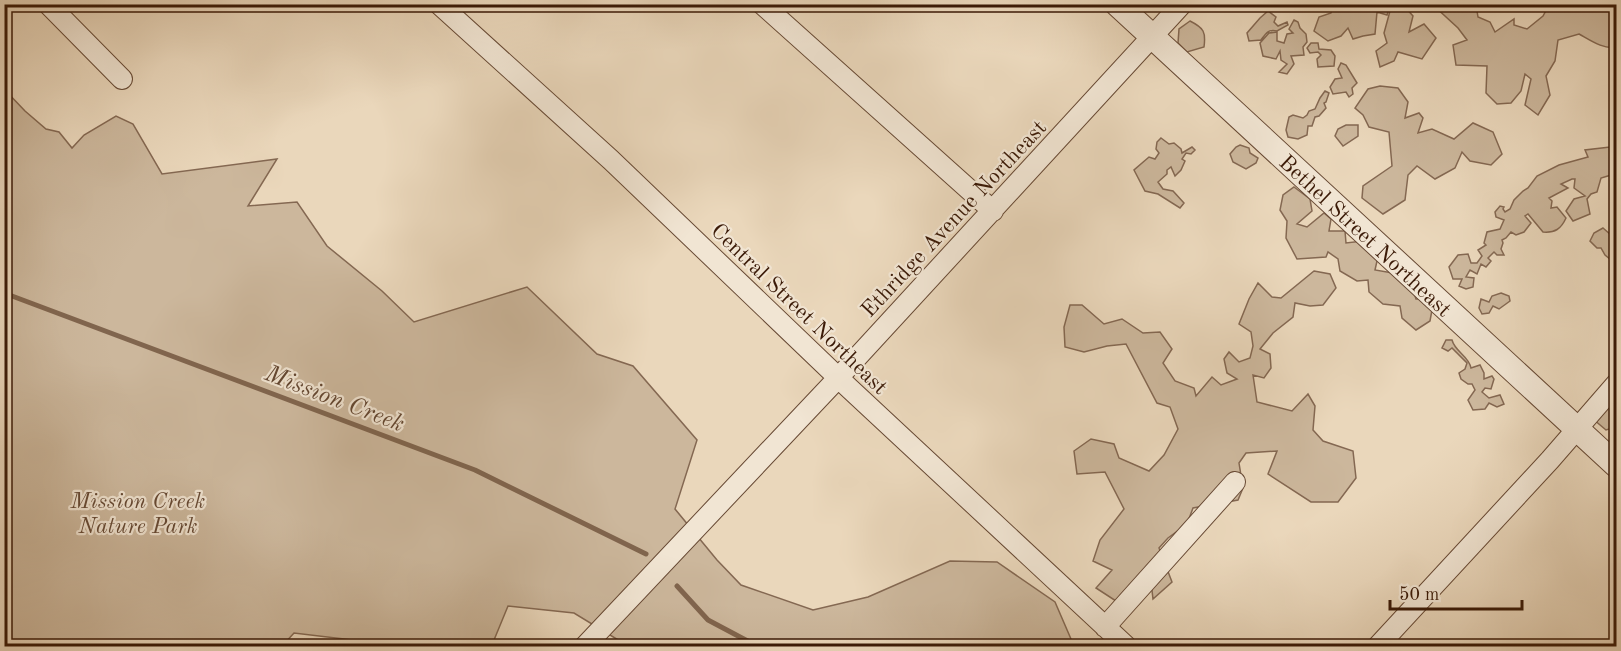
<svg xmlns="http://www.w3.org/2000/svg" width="1621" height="651" viewBox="0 0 1621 651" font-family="'Old Standard TT',serif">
	<rect width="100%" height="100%" fill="#ead7bb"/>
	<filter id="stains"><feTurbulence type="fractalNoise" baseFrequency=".00333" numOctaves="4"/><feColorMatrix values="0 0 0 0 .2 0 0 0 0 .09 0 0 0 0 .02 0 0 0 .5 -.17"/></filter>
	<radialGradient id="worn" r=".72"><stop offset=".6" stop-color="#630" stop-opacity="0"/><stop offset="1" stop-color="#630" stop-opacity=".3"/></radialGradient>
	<path fill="#ccb79c" stroke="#846852" stroke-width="1.5" d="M1333 5V4L1390 5 1387 15 1377 12 1375 34 1363 36 1353 39 1348 28 1341 36 1328 41 1314 31 1319 17 1331 13Z
		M1433 5H1476L1478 17 1490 22 1495 32 1514 19V25L1527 29 1543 16 1549 5H1616V47C1604 50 1590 40 1579 34L1558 40 1555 61 1546 76 1550 95 1538 115 1525 105 1531 79 1525 74 1521 91 1511 103 1497 104 1486 93 1487 66 1456 65 1453 45 1467 40 1458 28Z
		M1404 6 1413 16 1409 32 1424 24 1436 38 1422 59 1398 52 1394 61 1380 67 1376 51 1387 43 1384 33 1390 11Z
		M1268 11 1276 17 1274 22 1278 26 1287 22 1288 25 1277 31C1268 29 1266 33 1261 40L1249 41 1247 33 1260 18Z
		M1294 20 1298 22 1300 28 1306 34 1307 42 1303 47 1304 55 1291 56 1294 64 1287 74 1279 72 1287 64 1281 60 1280 51 1276 59 1263 56 1260 43 1269 33 1277 32V41L1284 43 1287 34 1293 33 1289 29Z
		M1190 21C1204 28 1206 32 1204 47L1187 52 1178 43 1179 29Z
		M1311 43H1318L1319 49 1331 50 1335 56 1334 66 1318 67 1317 59 1321 55 1318 52 1310 53 1307 48Z
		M1341 63 1346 65 1357 83 1352 88 1353 94 1349 97 1346 92 1333 94 1330 87 1335 79 1342 78 1338 69Z
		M1380 86 1398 88 1408 102 1405 118 1419 113 1423 118 1418 133 1432 129 1454 139 1473 123 1493 132 1502 154 1491 165 1470 161 1462 152 1455 168 1435 179 1417 166 1408 175 1405 200 1383 214 1362 198 1363 186 1392 166 1389 132 1369 127 1363 115 1355 108 1368 89Z
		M4 89 25 111 46 129 59 132 72 148 84 135 116 116 133 124 162 174 277 159 248 206 297 202 327 246 382 291 414 322 527 287 597 354 633 366 697 440 675 509 717 560 741 585 813 610 868 597 950 561 997 562 1055 602 1074 646H628L574 613 508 606 494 640H489L495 646H428L421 640 361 641 294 633 282 646H5Z
		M1325 91 1329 93 1326 102 1324 103 1326 108 1319 116 1315 117 1312 126H1308L1307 135 1298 139 1288 137 1286 130 1289 117 1293 115 1303 118 1307 115 1309 111 1315 109 1320 98Z
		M1346 125H1358V136L1343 146 1335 136 1338 129Z
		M1161 138 1169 144 1174 143 1181 149 1182 153 1192 147 1195 150 1191 154 1186 153 1182 159 1185 161 1181 170 1175 176 1171 167 1167 170V174L1158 182 1163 189 1173 191 1184 203 1180 208 1158 194 1145 191 1134 170 1149 157 1155 159 1159 153 1156 149 1157 142Z
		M1240 145 1249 148 1250 153 1258 158 1256 163 1246 169 1233 162 1230 154 1236 147Z
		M1610 147 1616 155V168L1611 175 1601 178 1597 192 1591 194 1587 199 1590 214 1573 221 1566 211 1574 199 1585 196 1574 188 1575 179H1572L1561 184 1568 188 1549 198 1552 201 1551 208 1557 207 1566 218C1561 229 1555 233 1543 232L1528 214 1525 216 1531 223 1524 232 1516 235 1511 232 1506 238 1502 240 1503 243 1501 249 1504 255H1497L1494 252 1488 258 1491 261 1486 267 1481 264 1477 274 1470 270 1466 277 1474 278 1473 287 1466 289 1459 286 1462 279H1453L1449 267 1458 255 1468 254 1471 263H1477L1482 256 1478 250 1486 245 1484 243 1487 232 1500 229 1504 220 1496 217 1495 212 1500 206 1504 207 1503 209 1505 212 1510 209 1514 200 1523 191 1528 188 1537 176 1559 165 1588 157 1585 150Z
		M1294 187 1310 199 1312 211 1297 224 1307 227 1324 213 1331 219 1329 231H1345L1346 243 1363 241 1379 252 1375 270 1404 275 1412 287 1416 299H1434L1430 321 1416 330 1402 318 1400 306 1383 304 1369 292 1368 280 1357 281 1340 271 1338 259 1328 252 1326 257 1297 259 1286 238 1287 221 1280 210 1283 195Z
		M1603 228 1611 235 1616 234V264L1605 255 1601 248H1597L1590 241 1594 233Z
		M1314 271 1330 274 1336 288 1323 305 1310 306 1295 303 1293 317 1273 333 1260 349 1270 354 1271 368 1264 378 1253 375 1257 402 1292 411 1308 394 1315 406 1313 430 1323 441 1353 451 1356 478 1338 502H1311L1268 474 1277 451 1246 453 1239 463 1243 488 1238 500 1193 508 1187 524 1168 538 1159 548 1172 582 1153 599 1149 565 1119 603 1096 588 1112 570 1093 561 1100 540 1124 509 1105 472 1077 474 1074 451 1091 439 1114 444 1119 458 1149 471 1164 455 1178 429 1170 407 1157 403 1126 344 1107 346 1084 352 1065 347 1064 327 1070 305H1082L1104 324 1122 319 1143 333 1160 332 1172 349 1163 363 1175 381 1194 388 1196 396 1212 377 1221 385 1237 379 1227 373 1224 359 1229 352 1239 362 1250 358 1253 346 1251 332 1239 324 1249 299 1258 283 1272 297 1281 298Z
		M1501 293 1509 296 1510 301 1499 309 1493 306 1489 313 1482 314 1479 308 1481 299 1489 302 1492 296Z
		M1446 340H1452C1455 352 1469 356 1471 368L1480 365 1484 373V379L1492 376 1494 379 1491 389 1485 388 1482 392 1489 398 1500 395 1504 404 1497 407 1489 403 1485 409 1473 410 1468 400 1475 390 1472 384H1468L1461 379 1459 373 1465 369 1467 363 1452 348 1448 351 1442 348Z
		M1611 401 1616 404V427L1606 430 1593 419Z"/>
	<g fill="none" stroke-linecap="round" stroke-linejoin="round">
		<path stroke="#80654e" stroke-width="5" d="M4 293 475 470 646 554
			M677 586 708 620 757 646"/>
		<g stroke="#674934" stroke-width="22">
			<path id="minor" d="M48 4 122 79
				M439 4 611 160 849 388 1126 646
				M762 4 993 211
				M1105 627 1235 482
				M585 646 838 378 1182 4
				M1378 646 1550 460 1616 384"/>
		</g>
		<g stroke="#674934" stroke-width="26">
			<path id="tertiary" d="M1117 4 1616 465"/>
		</g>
		<use href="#minor" stroke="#f1e5d3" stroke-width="20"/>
		<use href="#tertiary" stroke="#f1e5d3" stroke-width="24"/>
	</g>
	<g text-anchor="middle" stroke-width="4.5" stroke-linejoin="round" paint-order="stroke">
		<g font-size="22" fill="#3b1a07" stroke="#f1e5d3">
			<text transform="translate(953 218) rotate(-47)" y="8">Ethridge Avenue Northeast</text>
			<text transform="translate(1366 235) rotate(43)" y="8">Bethel Street Northeast</text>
			<text transform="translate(800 308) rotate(44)" y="8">Central Street Northeast</text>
		</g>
		<g font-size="22" font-style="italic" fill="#664934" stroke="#f1e5d3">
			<text x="138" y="508">Mission Creek<tspan x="138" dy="25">Nature Park</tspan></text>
		</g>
		<g font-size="24" font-style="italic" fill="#634631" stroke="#f1e5d3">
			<text transform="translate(335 398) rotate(21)" y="8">Mission Creek</text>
		</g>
	</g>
	<rect width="1621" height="651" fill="none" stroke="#ead7bb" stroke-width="24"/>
	<rect x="6" y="6" width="1609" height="639" fill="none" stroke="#3b1a07" stroke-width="3"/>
	<rect x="12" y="12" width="1597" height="627" fill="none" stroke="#3b1a07" stroke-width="1.5"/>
	<path d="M1390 600v9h132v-9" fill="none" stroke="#3b1a07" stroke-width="3"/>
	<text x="1399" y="600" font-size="18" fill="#3b1a07" stroke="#f1e5d3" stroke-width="4.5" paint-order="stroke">50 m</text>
	<rect width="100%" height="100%" filter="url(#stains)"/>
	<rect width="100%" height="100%" fill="url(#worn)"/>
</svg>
